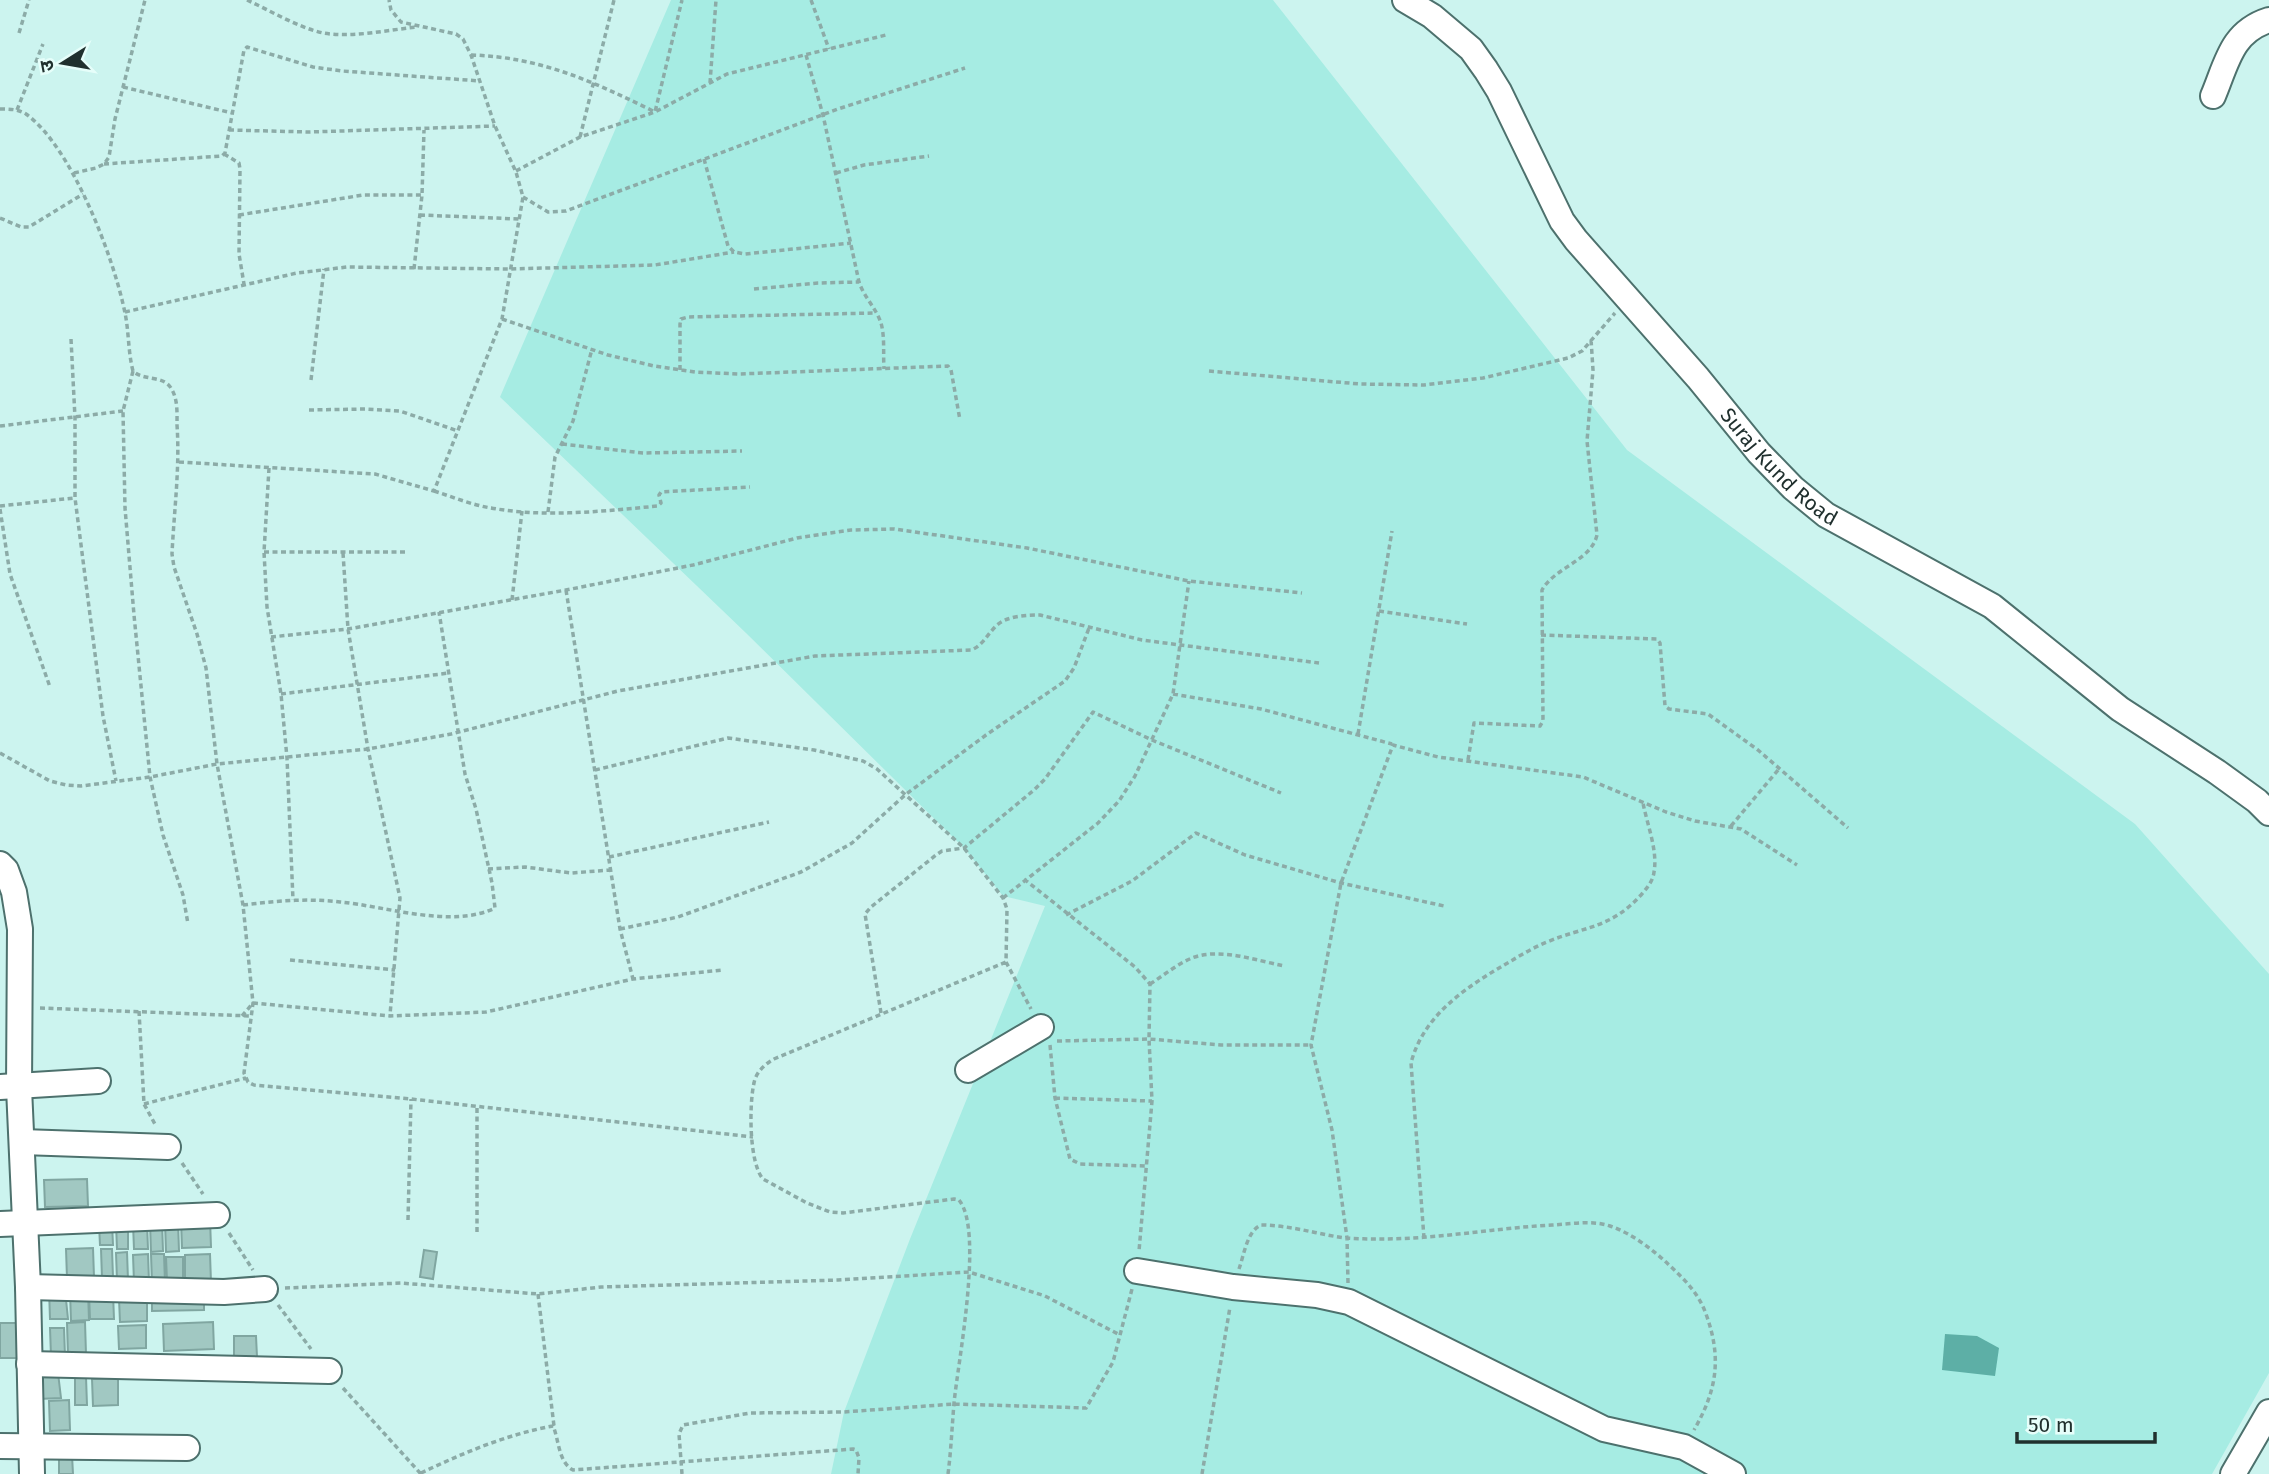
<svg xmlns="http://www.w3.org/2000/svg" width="2269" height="1474" viewBox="0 0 2269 1474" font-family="'Fira Sans','Noto Sans Devanagari',sans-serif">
	<rect width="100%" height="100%" fill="#ccf4ef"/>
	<path fill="#a6ece3" d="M671 0H1273L1627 450 2135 824 2269 974V1373L2212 1474H831L844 1412 910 1239 1045 906 1003 896 964 848 746 633 500 397Z"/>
	<path fill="#5dafa6" d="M1945 1334 1977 1336 1999 1348 1995 1376 1942 1370Z"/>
	<path fill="#a1c8c2" stroke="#80a6a1" stroke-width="2" d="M87 1179 88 1206 45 1207 44 1180Z
		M210 1219 211 1247 182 1248 181 1220Z
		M162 1222 163 1251 151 1252 150 1223Z
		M165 1222H178L179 1251 166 1252Z
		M112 1223 113 1245H100L99 1224Z
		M128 1223V1249H117L116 1224Z
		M133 1224H147L148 1249H134Z
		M93 1248 94 1277 67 1278 66 1249Z
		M101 1249H112L113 1277 102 1278Z
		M424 1250 437 1252 433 1279 420 1277Z
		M127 1252 128 1280H117L116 1253Z
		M148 1254 149 1282H134L133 1255Z
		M151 1254H164L165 1283H152Z
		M210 1254 211 1282 185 1283V1255Z
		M166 1257H183V1281H167Z
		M49 1289 65 1290 68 1319H50Z
		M88 1291 89 1320 71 1321 70 1292Z
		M113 1293 114 1319H90L89 1294Z
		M204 1295V1310L152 1311V1297Z
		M147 1298V1321L120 1322 119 1299Z
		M85 1322 86 1354 68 1355 67 1323Z
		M213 1322 214 1349 164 1351 163 1324Z
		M0 1323H19L20 1358H0Z
		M146 1325V1348L119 1349 118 1326Z
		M50 1328H64L65 1356H51Z
		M234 1336H256L257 1357H234Z
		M37 1373H58L61 1398 38 1399Z
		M75 1377H86L87 1405H75Z
		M118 1378V1405L93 1406 92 1379Z
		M69 1400 70 1430 50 1431 49 1401Z
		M72 1455 73 1474H59V1456Z"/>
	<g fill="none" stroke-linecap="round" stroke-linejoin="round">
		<g stroke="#4d716d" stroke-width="28">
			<g id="minor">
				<path id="s1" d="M1405 0 1432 16 1471 49 1486 70 1499 91 1562 221 1576 240 1698 378 1759 453 1793 488 1826 515 1992 606 2120 709 2217 772 2257 801 2269 813"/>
				<path d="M2213 96C2227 63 2231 32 2269 20"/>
				<path d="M0 864 6 870 14 892 20 929 19 1088 28 1287 32 1474"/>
				<path d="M968 1070 1041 1027"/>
				<path d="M0 1087 98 1081"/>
				<path d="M22 1142 168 1147"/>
				<path d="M0 1224 217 1215"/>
				<path d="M1137 1271 1233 1287 1317 1295 1349 1302 1604 1429 1684 1447 1733 1474"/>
				<path d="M28 1287 224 1292 265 1289"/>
				<path d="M29 1364 329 1371"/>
				<path d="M0 1446 187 1448"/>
				<path d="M2233 1474 2269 1412"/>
			</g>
		</g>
		<path stroke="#8caba7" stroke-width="3.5" stroke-dasharray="5 3.5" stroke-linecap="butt" d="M247 0C271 11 297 27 323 33 353 38 387 30 417 27
			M811 0 829 49
			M19 33 29 0
			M471 55C541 57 594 82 655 112L682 0
			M806 55 823 115 859 282C864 297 876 308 881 323 885 337 883 354 884 369
			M710 83 716 0
			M123 87 232 113
			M0 109C9 109 18 109 26 114 72 147 114 258 125 313 129 332 128 352 133 371 143 381 163 375 171 388 178 399 177 413 177 425 180 468 174 511 172 554L174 567 197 634 206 668 217 764 243 905 253 1003 244 1073 248 1082 254 1085 411 1099 753 1137
			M17 110 43 44
			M229 130 310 132 495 126
			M580 137 614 0
			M224 154 239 163 240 169 239 254 244 284
			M704 159 728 246 734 252 745 254 851 243
			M104 164 222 156 225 153 244 50 247 47 313 67 342 71 480 81
			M516 171 580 137 655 112 727 74 886 35
			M74 173 96 168 104 164 109 157 115 119 145 0
			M836 173 864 165 929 156
			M523 197 548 212 566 211 838 109 965 68
			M239 215 363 195H422
			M420 215 519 219
			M0 218 21 227H29L83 194
			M414 269 422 195 424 130
			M754 289 818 283 859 282
			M125 312 297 273 347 267 510 269 655 265 734 252
			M502 319 608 355 654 366 695 372 739 374 948 366 951 370 960 420
			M71 339 75 418V498L103 716 116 781
			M680 370V324L681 319 688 317 875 313
			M133 371 123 411 125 508 134 615 150 777 163 835 183 895 188 924
			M1209 371 1360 384 1424 385 1483 378 1568 358 1582 351 1615 313
			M311 380 324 269
			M309 410 366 409 400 411 458 431
			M0 426 123 411
			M562 444 643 453 742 451
			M179 462 375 474 434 491 502 319 523 197 516 172 495 126 471 55 463 39 456 34 401 22 391 10 389 0
			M269 468 264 552 267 607 281 694 287 758 293 900
			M434 491C453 497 472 505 491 508 546 518 604 511 658 506L661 503 659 495 661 492 750 487
			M0 506 74 498
			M0 509 10 574 50 687
			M548 512 555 457 573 421 592 349
			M264 552H406
			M343 553 348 629 368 749 400 898 390 1015
			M566 590 620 929 633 979
			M512 600 522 511
			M1379 611 1467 624
			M1541 635 1657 639 1660 643 1665 706 1669 709 1708 714 1758 750 1848 828
			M271 637 348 629 566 590 693 565 797 538 851 530 894 529 1027 548 1189 581 1302 593
			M281 694 449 673
			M1173 694 1261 709 1392 744
			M1358 734 1392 531
			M0 753 50 781 66 785 81 786 150 777 217 764 368 749 451 734 618 691 815 656 971 650C982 646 987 635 996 626 1006 616 1026 615 1040 615L1142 640 1319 663
			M1468 760 1474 723 1540 726 1543 721 1542 590C1555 567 1591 561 1597 535L1587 441 1593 370 1591 339
			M595 770 728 738 814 750 863 761 877 769 964 848 1003 898 1007 909 1006 962 1031 1009
			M1731 826 1779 769
			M609 857 769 822
			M488 869 525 867 571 873 611 870
			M1024 879 1135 967 1150 984 1149 1039 1152 1101 1139 1251
			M1003 898 1098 823 1119 801 1135 776 1173 694 1189 581
			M243 905C276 901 307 898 340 902 385 906 452 929 495 908L492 883 476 809 465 774 439 612
			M1066 915 1132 881 1196 833 1245 855 1341 883 1444 906
			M620 929 678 917 801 872 852 843 905 795 986 735 1065 681 1074 668 1089 628
			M290 960 395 970
			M1150 984C1163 976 1177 964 1192 958 1220 947 1257 961 1285 966
			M40 1008 251 1016
			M139 1011 144 1104 156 1126
			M881 1013 865 914 871 907 936 855 942 851 964 848 1034 790 1045 779 1093 712 1152 740 1281 793
			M242 1016 253 1003 390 1016 486 1012 633 979 723 970
			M1057 1041 1149 1039 1221 1045H1311
			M1050 1045 1055 1098 1070 1159 1080 1164 1146 1166
			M1055 1098 1152 1101
			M144 1104 246 1078
			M477 1108V1232
			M182 1163 203 1194
			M408 1220 411 1099
			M229 1233 253 1270
			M1424 1238 1411 1063C1423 1016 1465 988 1504 965 1518 957 1532 948 1547 942 1585 926 1610 929 1641 895 1647 888 1653 881 1654 872 1658 851 1647 824 1643 803
			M1239 1269C1244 1255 1247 1231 1261 1225 1289 1225 1317 1234 1345 1238 1357 1239 1370 1239 1382 1239 1439 1239 1495 1228 1552 1225 1571 1224 1592 1220 1610 1226 1631 1233 1652 1249 1668 1264 1684 1279 1698 1292 1706 1314 1722 1358 1717 1390 1694 1430
			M1348 1283 1347 1238 1332 1130 1311 1045 1341 883 1393 745 1438 757 1583 777 1666 812 1695 821 1741 829 1797 865
			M285 1288 401 1283 538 1294 601 1287 838 1280 969 1272 1045 1296 1120 1335
			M538 1294 554 1426
			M278 1305 311 1349
			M343 1388 421 1474
			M421 1473C463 1453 508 1434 553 1426 559 1439 558 1462 573 1470L853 1449 856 1450 859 1458 858 1474
			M682 1474 679 1434 683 1425 750 1413 844 1412 954 1404 1086 1408 1113 1362 1132 1289
			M948 1474C951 1451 952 1427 954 1403 958 1362 984 1230 959 1200L954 1199 843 1213 830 1212 807 1203 763 1179C749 1163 749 1105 754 1083 756 1072 765 1064 774 1059L1006 962
			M1202 1474 1230 1307"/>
		<use href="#minor" stroke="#fff" stroke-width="24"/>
	</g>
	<g text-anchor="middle" stroke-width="7" stroke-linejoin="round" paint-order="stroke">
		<g font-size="21" fill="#20302e" stroke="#e6fefa">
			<text dy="7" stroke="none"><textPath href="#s1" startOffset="606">Suraj Kund Road</textPath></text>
		</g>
	</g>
	<g transform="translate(63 63) rotate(259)" stroke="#e6fefa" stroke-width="5" paint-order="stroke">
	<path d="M0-5L12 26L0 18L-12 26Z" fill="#20302e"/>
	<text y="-10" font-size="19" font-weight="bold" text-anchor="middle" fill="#20302e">उ</text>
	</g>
	<path d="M2017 1432v10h138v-10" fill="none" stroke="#20302e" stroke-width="3.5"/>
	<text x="2028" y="1432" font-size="21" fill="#20302e" stroke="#e6fefa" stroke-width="5" paint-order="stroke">50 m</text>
</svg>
